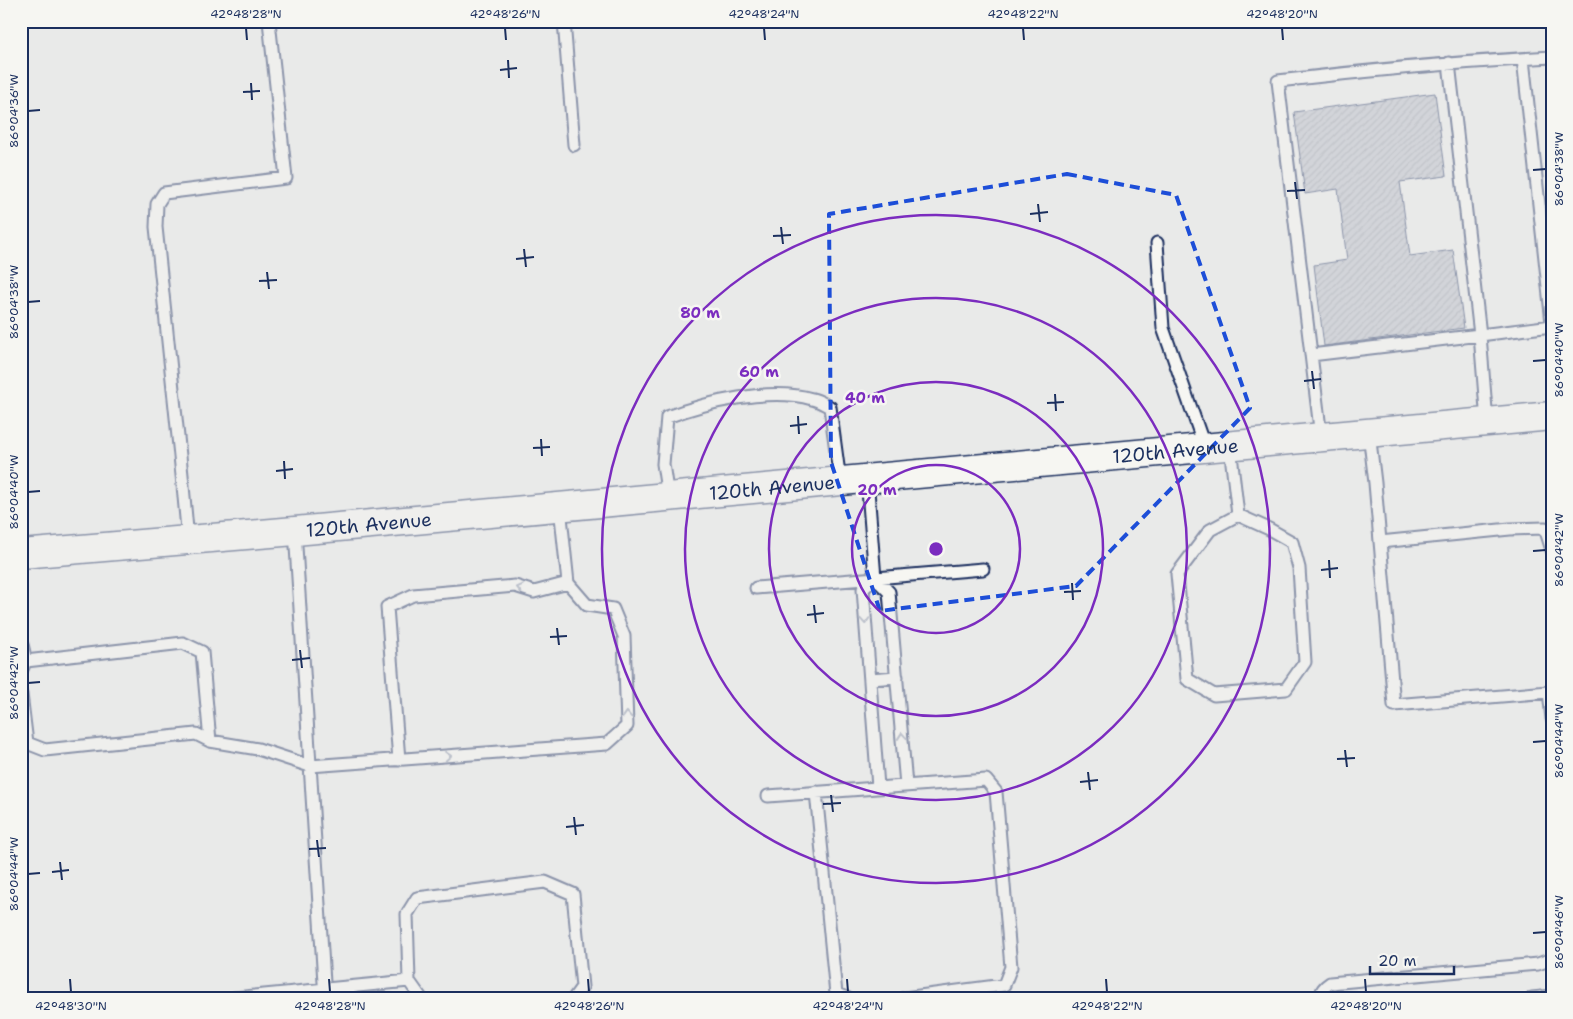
<svg xmlns="http://www.w3.org/2000/svg" width="1573" height="1019" viewBox="0 0 1573 1019" font-family="'Shantell Sans',sans-serif">
	<defs>
		<pattern id="building-hatch" width="6" height="6" patternUnits="userSpaceOnUse" patternTransform="scale(1.25)"><rect width="6" height="6" fill="#b6bbc6"/><path d="M-1 1l2-2M0 6l6-6M5 7l2-2" fill="none" stroke="#9398a4"/></pattern>
	</defs>
	<rect width="100%" height="100%" fill="#e9eae9"/>
	<filter id="ink" filterUnits="userSpaceOnUse"><feTurbulence type="fractalNoise" baseFrequency=".02" numOctaves="2"/><feDisplacementMap in="SourceGraphic" scale="10" xChannelSelector="R" yChannelSelector="G"/><feConvolveMatrix kernelMatrix="1 2 1 2 8 2 1 2 1" color-interpolation-filters="sRGB"/></filter>
	<g filter="url(#ink)">
		<path fill="url(#building-hatch)" stroke="#1b2f5e" d="M1435 93 1446 176 1400 182 1410 256 1453 250 1464 328 1324 346 1314 265 1347 260 1338 189 1305 194 1294 112Z"/>
		<g fill="none" stroke-linecap="round" stroke-linejoin="round">
			<g stroke="#1b2f5e" stroke-width="15">
				<path id="lane" d="M564 21 574 145
					M1523 59 1552 323
					M1157 243 1163 328 1205 448
					M1311 355 1480 335 1449 63
					M1487 422 1480 335 1552 326
					M1369 433 1375 483 1394 705 1549 692 1552 719
					M1321 437 1278 81C1369 70 1460 62 1552 57
					M1230 446 1238 515 1210 530 1177 574 1187 679 1214 695 1286 689 1305 662 1299 568 1292 542 1269 529 1238 515
					M867 478 875 578 889 592 906 785
					M668 497 663 464 667 417C707 402 770 387 812 399 818 400 824 404 830 407L840 481
					M295 531 325 998
					M188 540 182 475 156 227 157 204 164 193 286 178 269 21
					M1380 542 1510 529 1545 528 1552 550
					M875 578 863 589 878 787
					M756 588 983 569
					M21 640 26 661
					M21 671 26 661 183 643 202 652 210 741
					M870 679 897 677
					M21 694 27 743 45 750 196 734 210 741 258 749 310 766 607 744 627 726 624 636 613 609 587 605 568 583 560 507
					M399 760 387 607 413 595 515 586 534 592 568 583
					M816 792 836 994 847 998
					M768 796 986 780 996 792 1011 967 1004 985 904 998
					M234 998 409 981
					M421 998 409 981 407 914 417 898 545 882 573 894 582 987 574 998
					M1321 998C1321 990 1324 987 1330 983L1538 964 1552 959
					M1532 998 1552 996"/>
			</g>
			<g stroke="#1b2f5e" stroke-width="31">
				<g id="primary">
					<path id="s1" d="M21 554 295 531 1552 416"/>
				</g>
			</g>
			<use href="#lane" stroke="#f6f6f2" stroke-width="11"/>
			<use href="#primary" stroke="#f6f6f2" stroke-width="28"/>
		</g>
		<defs><path id="oneway-chevron" d="M-2-3.5L2.5 0L-2 3.5" fill="none" stroke-width="1.6" stroke-linecap="round" stroke-linejoin="round" transform="scale(1.25)"/></defs>
		<g stroke="#8892a8">
			<use href="#oneway-chevron" transform="translate(520 588) rotate(-167)"/>
			<use href="#oneway-chevron" transform="translate(865 621) rotate(86)"/>
			<use href="#oneway-chevron" transform="translate(627 715) rotate(-92)"/>
			<use href="#oneway-chevron" transform="translate(902 736) rotate(-95)"/>
			<use href="#oneway-chevron" transform="translate(448 756) rotate(-4)"/>
		</g>
	</g>
	<path d="M0 0H1573V1019H0ZM1067 174 1176 195 1250 408 1076 586 880 611 831 462 829 214Z" fill="#e9eae9" fill-opacity=".55" fill-rule="evenodd"/>
	<path fill="none" stroke="#1d4ed8" stroke-width="4" stroke-dasharray="10 6" stroke-linejoin="round" d="M1067 174 1176 195 1250 408 1076 586 880 611 831 462 829 214Z"/>
	<path fill="none" stroke="#1b2f5e" stroke-width="2" d="M246 28 247 40M505 28 506 40M764 28 765 40M1023 28 1024 40M1282 28 1283 40M508 60 509 78M500 70 517 68M251 83 252 100M243 92 260 91M28 111 40 110M1533 170 1546 169M1295 182 1297 199M1287 191 1305 190M1038 204 1040 222M1030 214 1048 212M781 227 783 244M773 236 791 235M524 249 526 267M516 259 534 257M267 272 269 289M259 281 277 280M28 302 40 301M1533 361 1546 360M1312 371 1314 389M1304 381 1321 379M1055 394 1056 411M1047 403 1064 402M798 416 799 434M790 426 807 424M541 439 542 456M533 448 550 447M284 461 285 479M276 471 293 469M28 492 40 491M1533 551 1546 550M1329 560 1330 578M1321 570 1338 568M1072 583 1073 600M1064 592 1081 591M814 605 816 623M807 615 824 613M557 628 559 645M550 637 567 636M300 650 302 668M292 660 310 658M28 683 40 682M1533 742 1546 741M1345 750 1347 767M1337 759 1355 758M1088 772 1090 790M1080 782 1098 780M831 795 833 812M823 804 841 803M574 817 576 835M566 827 584 825M317 840 319 857M309 849 326 848M60 862 62 880M52 872 69 870M28 874 40 873M1533 933 1546 932M70 979 71 992M329 979 330 992M588 979 589 992M847 979 848 992M1106 979 1107 992M1365 979 1366 992"/>
	<g fill="none" stroke="#7b2cbf" stroke-width="2.5">
		<circle cx="936" cy="549" r="84"/>
		<circle cx="936" cy="549" r="167"/>
		<circle cx="936" cy="549" r="251"/>
		<circle cx="936" cy="549" r="334"/>
	</g>
	<g text-anchor="middle" stroke-width="5" stroke-linejoin="round" paint-order="stroke">
		<g font-size="19" fill="#1b2f5e" stroke="#f6f6f2">
			<text dy="7" stroke="none"><textPath href="#s1" startOffset="1159">120th Avenue</textPath></text>
			<text dy="7" stroke="none"><textPath href="#s1" startOffset="754">120th Avenue</textPath></text>
			<text dy="7" stroke="none"><textPath href="#s1" startOffset="349">120th Avenue</textPath></text>
		</g>
	</g>
	<circle cx="936" cy="549" r="8" fill="#7b2cbf" stroke="#f6f6f2" stroke-width="2.5"/>
	<g font-size="15" text-anchor="middle" font-weight="bold" fill="#7b2cbf" stroke="#f6f6f2" stroke-width="5" stroke-linejoin="round" paint-order="stroke">
		<text x="700" y="318">80 m</text>
		<text x="759" y="377">60 m</text>
		<text x="865" y="403">40 m</text>
		<text x="877" y="495">20 m</text>
	</g>
	<rect width="1573" height="1019" fill="none" stroke="#f6f6f2" stroke-width="55"/>
	<path d="M1370 966v8h84v-8" fill="none" stroke="#1b2f5e" stroke-width="2.5"/>
	<text x="1378" y="966" font-size="15" fill="#1b2f5e" stroke="#f6f6f2" stroke-width="4" paint-order="stroke">20 m</text>
	<rect x="28" y="28" width="1518" height="964" fill="none" stroke="#1b2f5e" stroke-width="2"/>
	<g font-size="12" text-anchor="middle" fill="#1b2f5e">
		<text x="246" y="18">42°48'28"N</text>
		<text x="505" y="18">42°48'26"N</text>
		<text x="764" y="18">42°48'24"N</text>
		<text x="1023" y="18">42°48'22"N</text>
		<text x="1282" y="18">42°48'20"N</text>
		<text transform="translate(14 111) rotate(-90)" y="4">86°04'36"W</text>
		<text transform="translate(1559 169) rotate(-90)" y="4">86°04'38"W</text>
		<text transform="translate(14 302) rotate(-90)" y="4">86°04'38"W</text>
		<text transform="translate(1559 360) rotate(-90)" y="4">86°04'40"W</text>
		<text transform="translate(14 492) rotate(-90)" y="4">86°04'40"W</text>
		<text transform="translate(1559 550) rotate(-90)" y="4">86°04'42"W</text>
		<text transform="translate(14 683) rotate(-90)" y="4">86°04'42"W</text>
		<text transform="translate(1559 741) rotate(-90)" y="4">86°04'44"W</text>
		<text transform="translate(14 874) rotate(-90)" y="4">86°04'44"W</text>
		<text transform="translate(1559 932) rotate(-90)" y="4">86°04'46"W</text>
		<text x="71" y="1010">42°48'30"N</text>
		<text x="330" y="1010">42°48'28"N</text>
		<text x="589" y="1010">42°48'26"N</text>
		<text x="848" y="1010">42°48'24"N</text>
		<text x="1107" y="1010">42°48'22"N</text>
		<text x="1366" y="1010">42°48'20"N</text>
	</g>
</svg>
